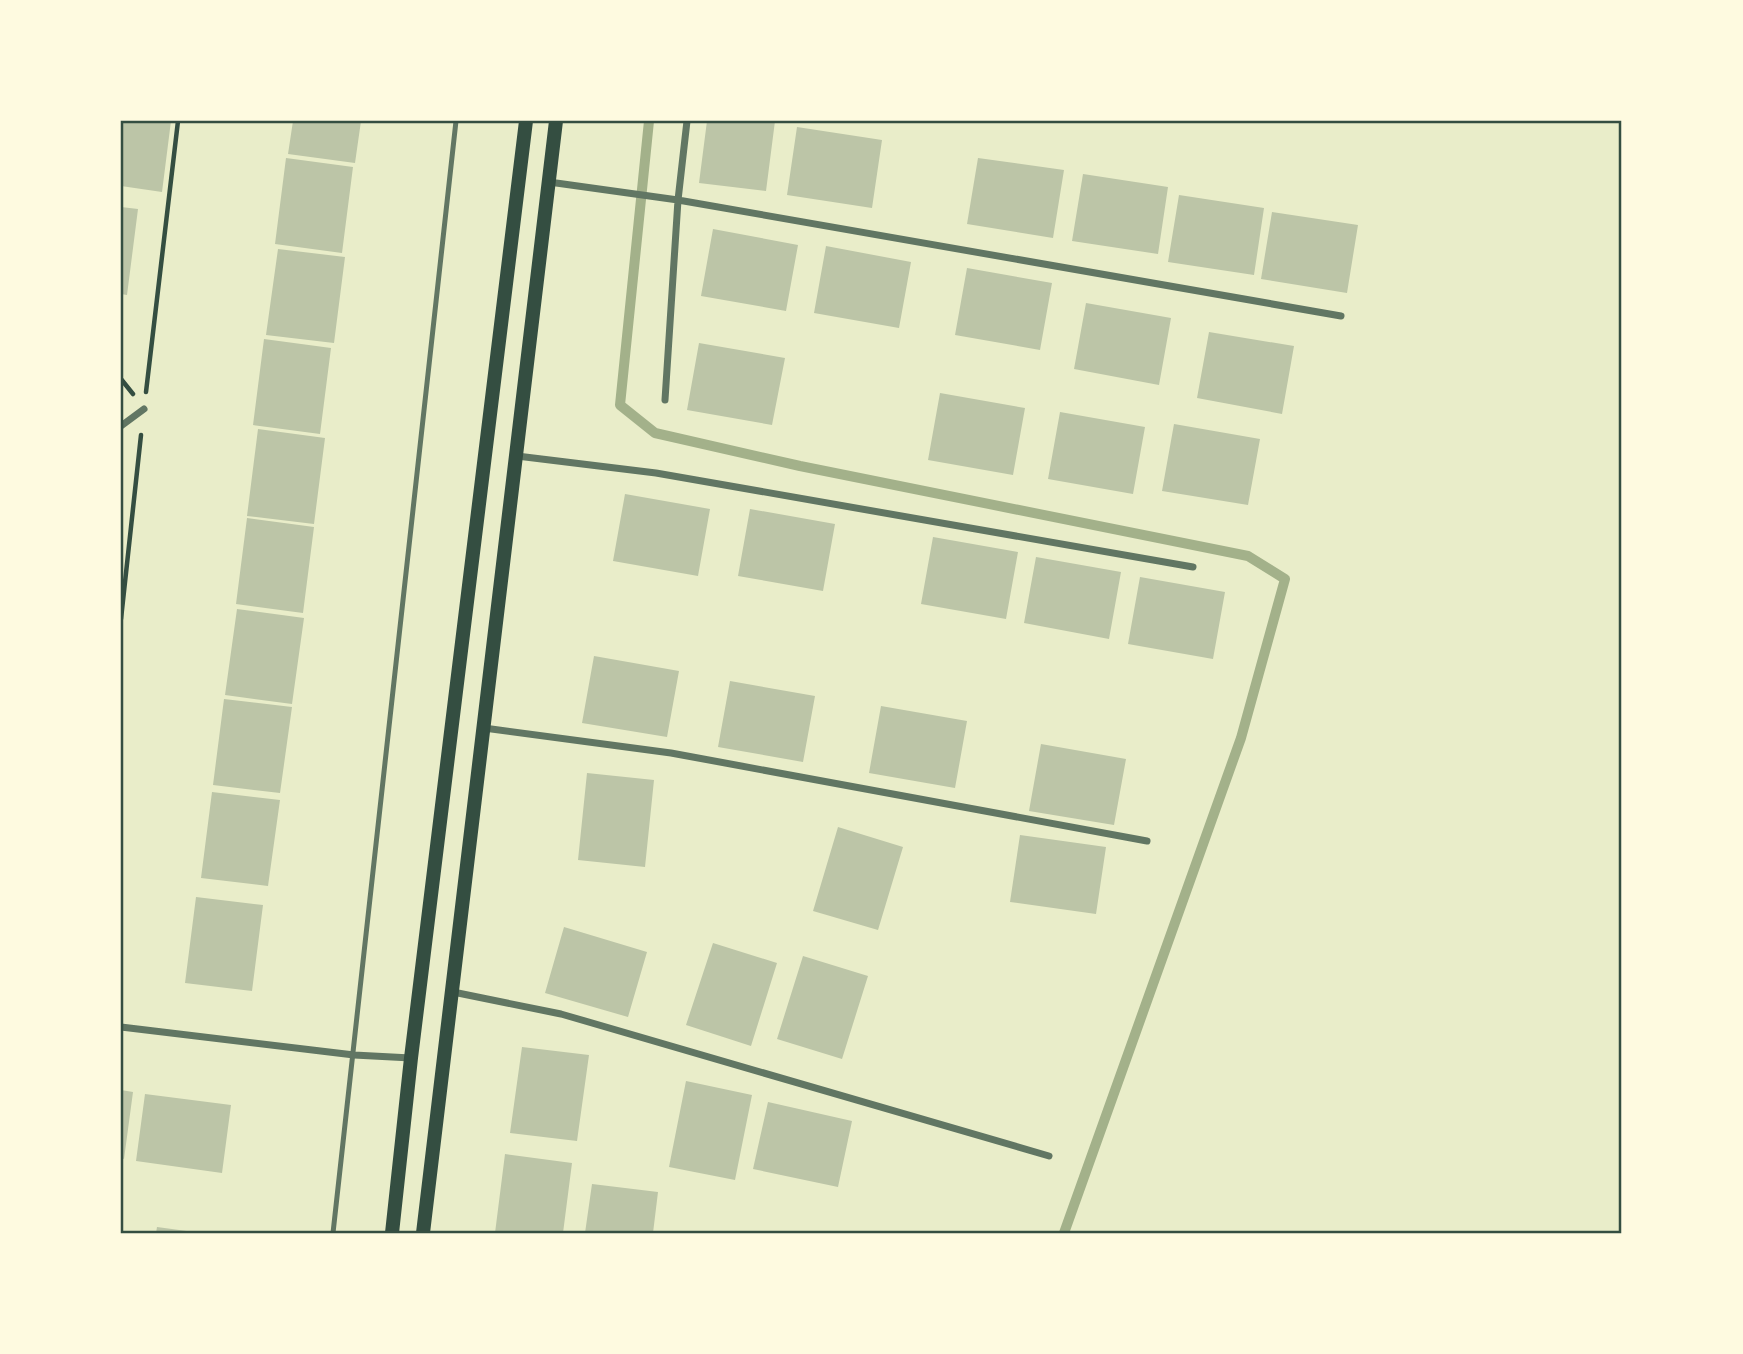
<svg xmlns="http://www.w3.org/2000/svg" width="1743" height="1354" viewBox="0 0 1743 1354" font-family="Manrope,sans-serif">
	<rect width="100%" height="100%" fill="#e9edc9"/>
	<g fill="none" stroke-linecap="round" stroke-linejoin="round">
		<path stroke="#a3b18a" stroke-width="10" d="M649 121 620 405 655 433 800 466 1248 556 1285 579 1241 738 1064 1233"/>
	</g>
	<path fill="#bcc5a7" d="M121 121H171L162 192 121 186Z
		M293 121H361L355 163 288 154Z
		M707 121H775L766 191 699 183Z
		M797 127 882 140 872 208 787 195Z
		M286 158 353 167 342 253 275 244Z
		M978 158 1064 170 1053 238 967 224Z
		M1083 174 1168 187 1158 254 1072 241Z
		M1179 195 1264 208 1254 275 1168 262Z
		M121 207 138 209 127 295 121 294Z
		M1272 212 1358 225 1347 293 1261 279Z
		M713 229 798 245 786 311 701 296Z
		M826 246 911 262 899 328 814 313Z
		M278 249 345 257 334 343 266 335Z
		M967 268 1052 283 1040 350 955 335Z
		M1086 303 1171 318 1159 385 1074 369Z
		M1209 332 1294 346 1282 414 1197 398Z
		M264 339 331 348 320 434 253 425Z
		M699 343 785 358 772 425 687 410Z
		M940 393 1025 408 1013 475 928 460Z
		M1060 412 1145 427 1133 494 1048 479Z
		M1174 424 1260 439 1248 505 1162 491Z
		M258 429 325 438 314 524 247 516Z
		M625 494 710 509 698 576 613 561Z
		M750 509 835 524 823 591 738 576Z
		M247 518 314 527 303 613 236 604Z
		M933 537 1018 552 1006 619 921 604Z
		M1036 557 1121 572 1109 639 1024 623Z
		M1140 577 1225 592 1213 659 1128 644Z
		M237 609 304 618 292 704 225 695Z
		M594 656 679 671 667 737 582 723Z
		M730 681 815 696 803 762 718 747Z
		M224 699 292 707 280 793 213 785Z
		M881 706 967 721 955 788 869 773Z
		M1041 744 1126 759 1114 825 1029 811Z
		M587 773 654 780 645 867 578 860Z
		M212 792 280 800 268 886 201 878Z
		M838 827 903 847 878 930 813 911Z
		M1020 835 1106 847 1096 914 1010 902Z
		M196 897 263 905 252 991 185 983Z
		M564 927 647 952 628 1017 545 993Z
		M713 943 777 963 751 1046 686 1025Z
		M803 956 868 976 842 1059 777 1039Z
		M522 1047 589 1055 577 1141 510 1133Z
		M686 1081 752 1095 735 1180 669 1167Z
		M121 1090 133 1092 124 1159 121 1158Z
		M145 1094 231 1105 222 1173 136 1161Z
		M768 1102 852 1121 838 1187 753 1169Z
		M505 1154 572 1163 563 1233H495Z
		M592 1184 658 1192 653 1233H585Z
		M157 1227 194 1232 193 1233H156Z"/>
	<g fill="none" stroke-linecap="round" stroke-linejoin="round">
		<path stroke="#344e41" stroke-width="4.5" d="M121 379 133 394
			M146 392 178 121
			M121 619 141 435"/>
		<path stroke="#617663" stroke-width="5" d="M333 1233 456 121"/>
		<path stroke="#617663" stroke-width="7" d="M549 182 678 200 1341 316
			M665 400 678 200 687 121
			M121 426 144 409
			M517 456 656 473 1193 567
			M484 728 671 753 1147 841
			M453 992 561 1014 1049 1156
			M121 1027 354 1055 411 1058"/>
		<path stroke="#344e41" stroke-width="14" d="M392 1233 411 1058 526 121
			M423 1233 556 121"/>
	</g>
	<rect width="1743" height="1354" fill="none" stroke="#fefae0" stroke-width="245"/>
	<rect x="122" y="122" width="1498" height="1110" fill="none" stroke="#344e41" stroke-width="2.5"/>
</svg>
